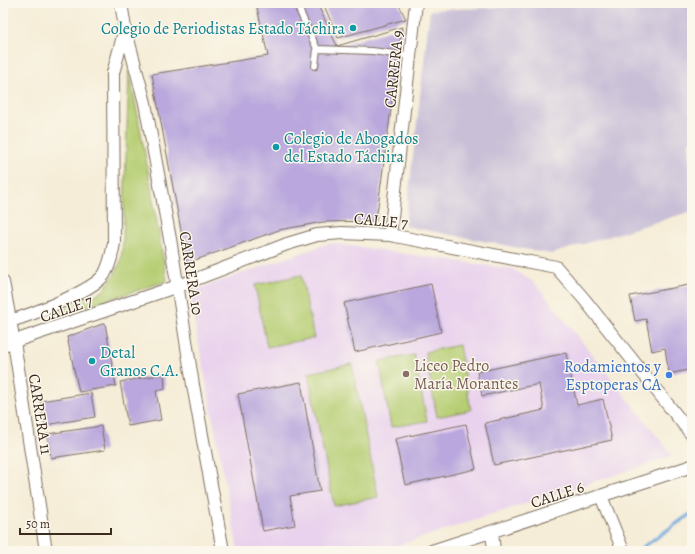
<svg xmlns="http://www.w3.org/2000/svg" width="695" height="554" viewBox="0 0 695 554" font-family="Alegreya,serif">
	<rect width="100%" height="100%" fill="#fbf7ec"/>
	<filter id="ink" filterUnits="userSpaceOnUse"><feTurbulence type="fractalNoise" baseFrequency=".025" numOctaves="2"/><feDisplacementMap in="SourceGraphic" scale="8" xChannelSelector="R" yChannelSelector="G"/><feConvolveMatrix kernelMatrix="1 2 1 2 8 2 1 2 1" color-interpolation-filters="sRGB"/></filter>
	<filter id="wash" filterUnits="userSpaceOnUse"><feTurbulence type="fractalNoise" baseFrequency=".012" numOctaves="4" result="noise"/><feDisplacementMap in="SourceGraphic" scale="16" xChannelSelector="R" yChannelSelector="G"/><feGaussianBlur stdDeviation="0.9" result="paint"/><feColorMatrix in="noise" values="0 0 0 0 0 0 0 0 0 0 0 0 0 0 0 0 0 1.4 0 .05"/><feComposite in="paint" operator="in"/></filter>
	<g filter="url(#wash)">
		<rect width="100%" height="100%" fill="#f5edd7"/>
		<path fill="#e9d2ed" d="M330 243 512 269 535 283 673 456 380 551H238L189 292Z"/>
		<path fill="#c9bfd7" d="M619 3H692V140L689 141 692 211 551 254 405 226 430 10Z"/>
		<path fill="#b5cd72" stroke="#787c48" d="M129 70 148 170 167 281 53 317V314L103 291 114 275 121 261 123 240Z
			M301 275 314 338 267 347 255 285Z
			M459 345 471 410 437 417 425 352Z
			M414 355 427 421 391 427 379 361Z
			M352 364 378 497 334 506 308 373Z"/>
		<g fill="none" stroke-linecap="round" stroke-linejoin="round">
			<path stroke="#6ca3da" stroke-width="3.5" d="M643 547 692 513"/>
		</g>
		<g id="blocks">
			<path fill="#b9a7dd" d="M256 3H317L337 46 402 27 376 221 323 222 279 230 187 263 152 74 268 56Z
				M323 3H398L406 19 338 38Z
				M431 284 441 332 355 352 344 303Z
				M689 285 692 299V369L669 374 665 348 652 351 646 319 635 321 630 296Z
				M105 323 116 386 79 392 67 337Z
				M566 353 577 405 603 399 612 440 494 465 485 423 544 410 539 384 482 396 477 372Z
				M164 374 165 389 156 391 161 420 128 426 120 382Z
				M301 382 320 491 290 496 295 525 263 531 238 394Z
				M91 393 95 417 45 425 41 401Z
				M466 424 476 469 405 485 395 439Z
				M101 426 105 450 51 458 47 434Z"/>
		</g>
	</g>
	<g filter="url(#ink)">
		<use href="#blocks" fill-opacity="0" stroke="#7c6e5f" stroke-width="1"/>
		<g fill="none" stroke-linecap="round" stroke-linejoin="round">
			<g stroke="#7c6e5f" stroke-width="8">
				<path id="lane" d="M296 3 317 49 315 66
					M317 49 372 51 410 56"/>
			</g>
			<g stroke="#7c6e5f" stroke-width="14">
				<path id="street" d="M121 3 125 28 145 103 170 239 193 385 223 551
					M390 235 416 3
					M3 282 14 342 46 551
					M10 321C31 315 92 291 104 275 110 265 112 254 114 243L113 73 125 29
					M3 345 178 286 287 244 317 235 342 233 390 235 556 267 584 299 692 435
					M601 496 622 548
					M492 532 494 551
					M432 551 692 466"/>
			</g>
			<use href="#lane" stroke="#fff" stroke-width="6"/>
			<use href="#street" stroke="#fff" stroke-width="12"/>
		</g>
	</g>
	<g fill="#0f9aa8" stroke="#fbf7ec" stroke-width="1.5">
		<circle cx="353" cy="28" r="4"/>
		<circle cx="276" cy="147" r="4"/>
		<circle cx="92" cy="361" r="4"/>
	</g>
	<circle fill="#8d6e63" stroke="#fbf7ec" stroke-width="1.5" cx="406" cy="374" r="4"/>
	<circle fill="#3f7fe0" stroke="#fbf7ec" stroke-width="1.5" cx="669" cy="375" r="4"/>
	<g text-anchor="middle" stroke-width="3" stroke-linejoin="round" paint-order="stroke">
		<g font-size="16" fill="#0d838f" stroke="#fbf7ec" text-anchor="start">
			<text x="345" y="34" text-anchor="end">Colegio de Periodistas Estado Táchira</text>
			<text x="284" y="144">Colegio de Abogados<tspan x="284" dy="18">del Estado Táchira</tspan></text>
			<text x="100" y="358">Detal<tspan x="100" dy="18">Granos C.A.</tspan></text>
		</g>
		<g font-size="16" fill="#3b2a1e" stroke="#fbf7ec">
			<text transform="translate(393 69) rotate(-84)" y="6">CARRERA 9</text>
			<text transform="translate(381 220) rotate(5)" y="6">CALLE 7</text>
			<text transform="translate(192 273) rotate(81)" y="6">CARRERA 10</text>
			<text transform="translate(66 308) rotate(-19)" y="6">CALLE 7</text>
			<text transform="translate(41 414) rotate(81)" y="6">CARRERA 11</text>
			<text transform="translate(557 494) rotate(-18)" y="6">CALLE 6</text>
		</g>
		<g font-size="16" fill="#785e54" stroke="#fbf7ec" text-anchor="start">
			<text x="414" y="371">Liceo Pedro<tspan x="414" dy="18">María Morantes</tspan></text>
		</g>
		<g font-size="16" fill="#366cbe" stroke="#fbf7ec" text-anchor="end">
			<text x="661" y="372">Rodamientos y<tspan x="661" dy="18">Esptoperas CA</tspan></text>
		</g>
	</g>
	<rect width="695" height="554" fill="none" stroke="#fbf7ec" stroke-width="16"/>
	<path d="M20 528v6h91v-6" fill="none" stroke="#3b2a1e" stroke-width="2"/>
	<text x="26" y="528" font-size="12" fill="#3b2a1e" stroke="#fbf7ec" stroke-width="3" paint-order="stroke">50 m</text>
</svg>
